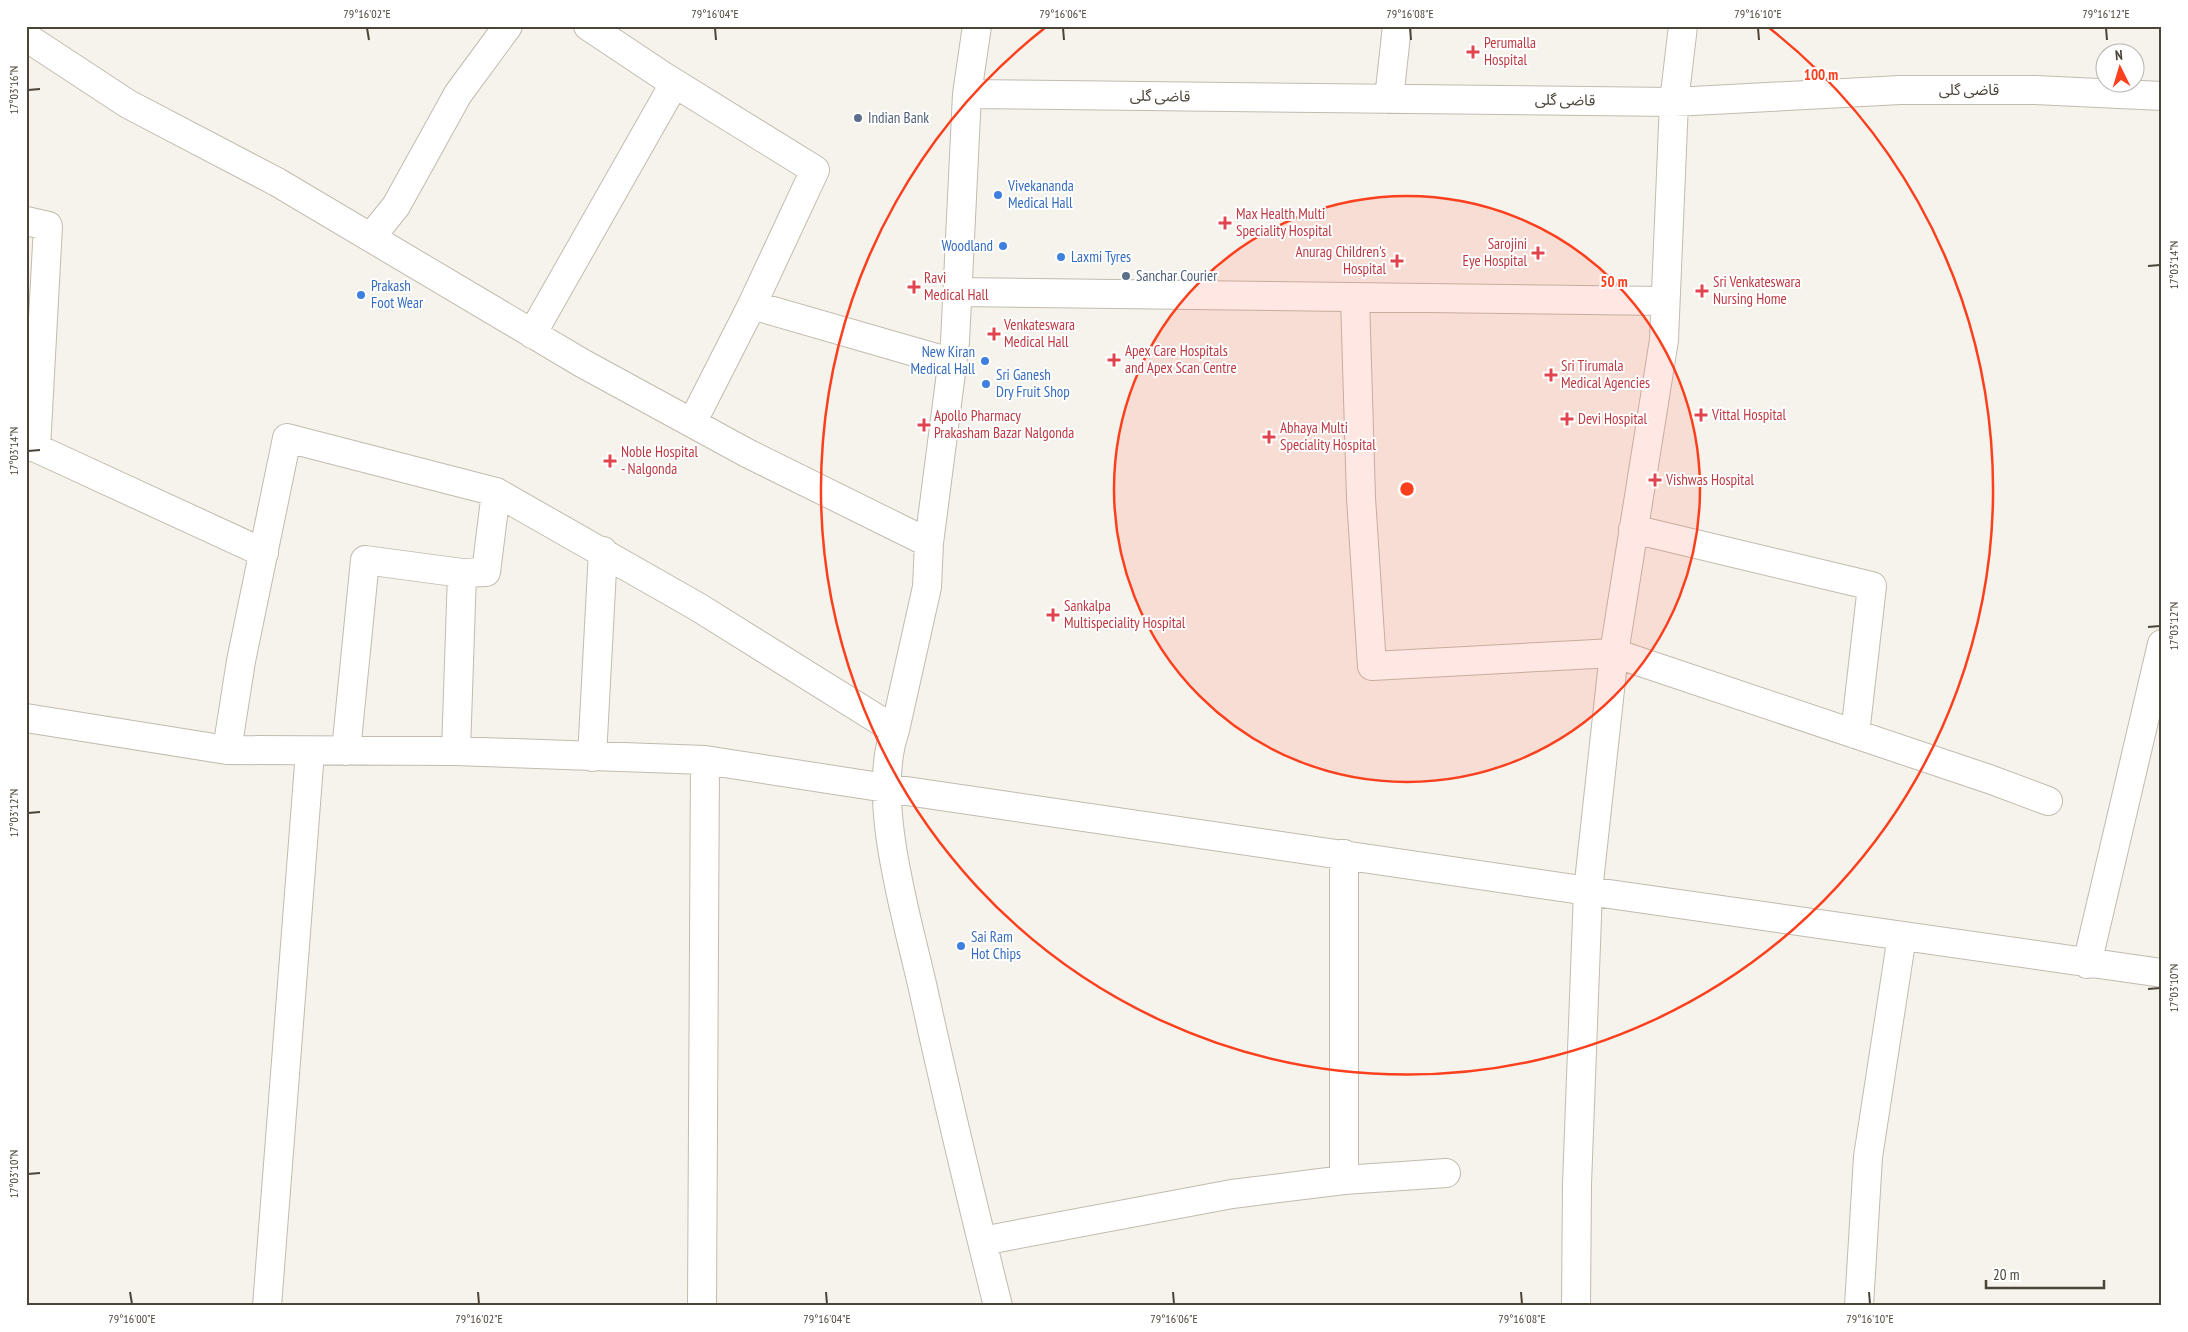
<svg xmlns="http://www.w3.org/2000/svg" width="2188" height="1332" viewBox="0 0 2188 1332" font-family="'PT Sans Narrow','Noto Sans Arabic',sans-serif">
	<rect width="100%" height="100%" fill="#f6f3ec"/>
	<g fill="none" stroke-linecap="round" stroke-linejoin="round">
		<g stroke="#c2bbae" stroke-width="30">
			<path id="minor" d="M588 26 663 76 815 170 752 305 953 363
				M977 26 967 94 955 342 929 543 927 587 895 730C870 801 908 920 924 993 947 1098 972 1202 998 1306
				M26 37 128 104 277 182 582 363 747 453 929 543
				M967 94 1674 102 1900 90H2035L2162 96
				M1389 99 1397 26
				M26 221 48 226 36 448
				M371 237 396 206 458 94 508 26
				M957 292 1665 301
				M1355 297 1361 498 1372 666 1614 653 1989 779 2048 801
				M532 334 674 84
				M692 423 752 305
				M26 446 36 448 264 553
				M1633 529 1872 586 1855 734
				M26 718 227 750 456 751 705 760 886 788 1588 891 2162 973
				M227 750 241 661 287 438 496 492 698 607 895 730
				M346 751 365 560 462 573
				M456 751 462 573 486 572 496 492
				M592 757 603 551
				M1344 854V1180
				M2087 964 2162 644
				M982 1241 1232 1194 1344 1180 1446 1173
				M267 1306 310 752
				M702 1306 705 760
				M1576 1306 1577 1184 1588 891 1614 653 1664 340 1674 102 1683 26
				M1859 1306 1868 1157 1902 936"/>
		</g>
		<use href="#minor" stroke="#fff" stroke-width="28"/>
	</g>
	<path fill="none" stroke="#4b4439" stroke-width="2" d="M367 28 369 40M715 28 716 40M1063 28 1064 40M1410 28 1411 40M1758 28 1759 40M2106 28 2107 40M28 90 40 89M2148 266 2160 265M28 451 40 450M2148 627 2160 626M28 813 40 812M2148 989 2160 988M28 1174 40 1173M130 1292 132 1304M478 1292 479 1304M826 1292 827 1304M1173 1292 1174 1304M1521 1292 1522 1304M1869 1292 1870 1304"/>
	<circle cx="1407" cy="489" r="293" fill="#fc3f1d" fill-opacity=".12"/>
	<g fill="none" stroke="#fc3f1d" stroke-width="2.5">
		<circle cx="1407" cy="489" r="293"/>
		<path d="M1768 27A586 586 0 1 1 1046 27"/>
	</g>
	<g fill="#e0444e" stroke="#fff" stroke-width="2">
		<path d="M1470.5 44.5h5v5h5v5h-5v5h-5v-5h-5v-5h5z"/>
		<path d="M1222.5 215.5h5v5h5v5h-5v5h-5v-5h-5v-5h5z"/>
		<path d="M1535.5 245.5h5v5h5v5h-5v5h-5v-5h-5v-5h5z"/>
		<path d="M1394.5 253.5h5v5h5v5h-5v5h-5v-5h-5v-5h5z"/>
		<path d="M911.5 279.5h5v5h5v5h-5v5h-5v-5h-5v-5h5z"/>
		<path d="M1699.5 283.5h5v5h5v5h-5v5h-5v-5h-5v-5h5z"/>
		<path d="M991.5 326.5h5v5h5v5h-5v5h-5v-5h-5v-5h5z"/>
		<path d="M1111.5 352.5h5v5h5v5h-5v5h-5v-5h-5v-5h5z"/>
		<path d="M1548.5 367.5h5v5h5v5h-5v5h-5v-5h-5v-5h5z"/>
		<path d="M1698.5 407.5h5v5h5v5h-5v5h-5v-5h-5v-5h5z"/>
		<path d="M1564.5 411.5h5v5h5v5h-5v5h-5v-5h-5v-5h5z"/>
		<path d="M921.5 417.5h5v5h5v5h-5v5h-5v-5h-5v-5h5z"/>
		<path d="M1266.5 429.5h5v5h5v5h-5v5h-5v-5h-5v-5h5z"/>
		<path d="M607.5 453.5h5v5h5v5h-5v5h-5v-5h-5v-5h5z"/>
		<path d="M1652.5 472.5h5v5h5v5h-5v5h-5v-5h-5v-5h5z"/>
		<path d="M1050.5 607.5h5v5h5v5h-5v5h-5v-5h-5v-5h5z"/>
	</g>
	<g fill="#5c6f8a" stroke="#fff" stroke-width="2">
		<circle cx="858" cy="118" r="5"/>
		<circle cx="1126" cy="276" r="5"/>
	</g>
	<g fill="#3f7fe0" stroke="#fff" stroke-width="2">
		<circle cx="998" cy="195" r="5"/>
		<circle cx="1003" cy="246" r="5"/>
		<circle cx="1061" cy="257" r="5"/>
		<circle cx="361" cy="295" r="5"/>
		<circle cx="985" cy="361" r="5"/>
		<circle cx="986" cy="384" r="5"/>
		<circle cx="961" cy="946" r="5"/>
	</g>
	<g text-anchor="middle" stroke-width="4" stroke-linejoin="round" paint-order="stroke">
		<g font-size="15" fill="#be3a42" stroke="#fff" text-anchor="start">
			<text x="1484" y="48">Perumalla<tspan x="1484" dy="17">Hospital</tspan></text>
			<text x="1236" y="219">Max Health Multi<tspan x="1236" dy="17">Speciality Hospital</tspan></text>
			<text x="1527" y="249" text-anchor="end">Sarojini<tspan x="1527" dy="17">Eye Hospital</tspan></text>
			<text x="1386" y="257" text-anchor="end">Anurag Children's<tspan x="1386" dy="17">Hospital</tspan></text>
			<text x="924" y="283">Ravi<tspan x="924" dy="17">Medical Hall</tspan></text>
			<text x="1713" y="287">Sri Venkateswara<tspan x="1713" dy="17">Nursing Home</tspan></text>
			<text x="1004" y="330">Venkateswara<tspan x="1004" dy="17">Medical Hall</tspan></text>
			<text x="1125" y="356">Apex Care Hospitals<tspan x="1125" dy="17">and Apex Scan Centre</tspan></text>
			<text x="1561" y="371">Sri Tirumala<tspan x="1561" dy="17">Medical Agencies</tspan></text>
			<text x="1712" y="420">Vittal Hospital</text>
			<text x="934" y="421">Apollo Pharmacy<tspan x="934" dy="17">Prakasham Bazar Nalgonda</tspan></text>
			<text x="1578" y="424">Devi Hospital</text>
			<text x="1280" y="433">Abhaya Multi<tspan x="1280" dy="17">Speciality Hospital</tspan></text>
			<text x="621" y="457">Noble Hospital<tspan x="621" dy="17">- Nalgonda</tspan></text>
			<text x="1666" y="485">Vishwas Hospital</text>
			<text x="1064" y="611">Sankalpa<tspan x="1064" dy="17">Multispeciality Hospital</tspan></text>
		</g>
		<g font-size="15" fill="#4b4439" stroke="#fff">
			<text x="1969" y="95">قاضی گلی</text>
			<text transform="translate(1160 96) rotate(1)" y="5">قاضی گلی</text>
			<text transform="translate(1565 100) rotate(1)" y="5">قاضی گلی</text>
		</g>
		<g font-size="15" fill="#4e5e75" stroke="#fff" text-anchor="start">
			<text x="868" y="123">Indian Bank</text>
			<text x="1136" y="281">Sanchar Courier</text>
		</g>
		<g font-size="15" fill="#366cbe" stroke="#fff" text-anchor="start">
			<text x="1008" y="191">Vivekananda<tspan x="1008" dy="17">Medical Hall</tspan></text>
			<text x="993" y="251" text-anchor="end">Woodland</text>
			<text x="1071" y="262">Laxmi Tyres</text>
			<text x="371" y="291">Prakash<tspan x="371" dy="17">Foot Wear</tspan></text>
			<text x="975" y="357" text-anchor="end">New Kiran<tspan x="975" dy="17">Medical Hall</tspan></text>
			<text x="996" y="380">Sri Ganesh<tspan x="996" dy="17">Dry Fruit Shop</tspan></text>
			<text x="971" y="942">Sai Ram<tspan x="971" dy="17">Hot Chips</tspan></text>
		</g>
	</g>
	<circle cx="1407" cy="489" r="8" fill="#fc3f1d" stroke="#fff" stroke-width="2.5"/>
	<g font-size="15" text-anchor="middle" font-weight="bold" fill="#fc3f1d" stroke="#fff" stroke-width="4" stroke-linejoin="round" paint-order="stroke">
		<text x="1821" y="80">100 m</text>
		<text x="1614" y="287">50 m</text>
	</g>
	<rect width="2188" height="1332" fill="none" stroke="#ffffff" stroke-width="55"/>
	<g transform="translate(2120 68) rotate(355)"><circle r="24" fill="#ffffff" stroke="#b7b4b0"/>
	<path d="M0-4L9 19L0 12L-9 19Z" fill="#fc3f1d"/>
	<text y="-8" font-size="14" font-weight="bold" text-anchor="middle" fill="#4b4439">N</text>
	</g>
	<path d="M1986 1280v8h118v-8" fill="none" stroke="#4b4439" stroke-width="2.5"/>
	<text x="1993" y="1280" font-size="15" fill="#4b4439" stroke="#ffffff" stroke-width="4" paint-order="stroke">20 m</text>
	<rect x="28" y="28" width="2132" height="1276" fill="none" stroke="#4b4439" stroke-width="2"/>
	<g font-size="12" text-anchor="middle" fill="#4b4439">
		<text x="367" y="18">79°16'02"E</text>
		<text x="715" y="18">79°16'04"E</text>
		<text x="1063" y="18">79°16'06"E</text>
		<text x="1410" y="18">79°16'08"E</text>
		<text x="1758" y="18">79°16'10"E</text>
		<text x="2106" y="18">79°16'12"E</text>
		<text transform="translate(14 90) rotate(-90)" y="4">17°03'16"N</text>
		<text transform="translate(2174 265) rotate(-90)" y="4">17°03'14"N</text>
		<text transform="translate(14 451) rotate(-90)" y="4">17°03'14"N</text>
		<text transform="translate(2174 626) rotate(-90)" y="4">17°03'12"N</text>
		<text transform="translate(14 813) rotate(-90)" y="4">17°03'12"N</text>
		<text transform="translate(2174 988) rotate(-90)" y="4">17°03'10"N</text>
		<text transform="translate(14 1174) rotate(-90)" y="4">17°03'10"N</text>
		<text x="132" y="1323">79°16'00"E</text>
		<text x="479" y="1323">79°16'02"E</text>
		<text x="827" y="1323">79°16'04"E</text>
		<text x="1174" y="1323">79°16'06"E</text>
		<text x="1522" y="1323">79°16'08"E</text>
		<text x="1870" y="1323">79°16'10"E</text>
	</g>
</svg>
